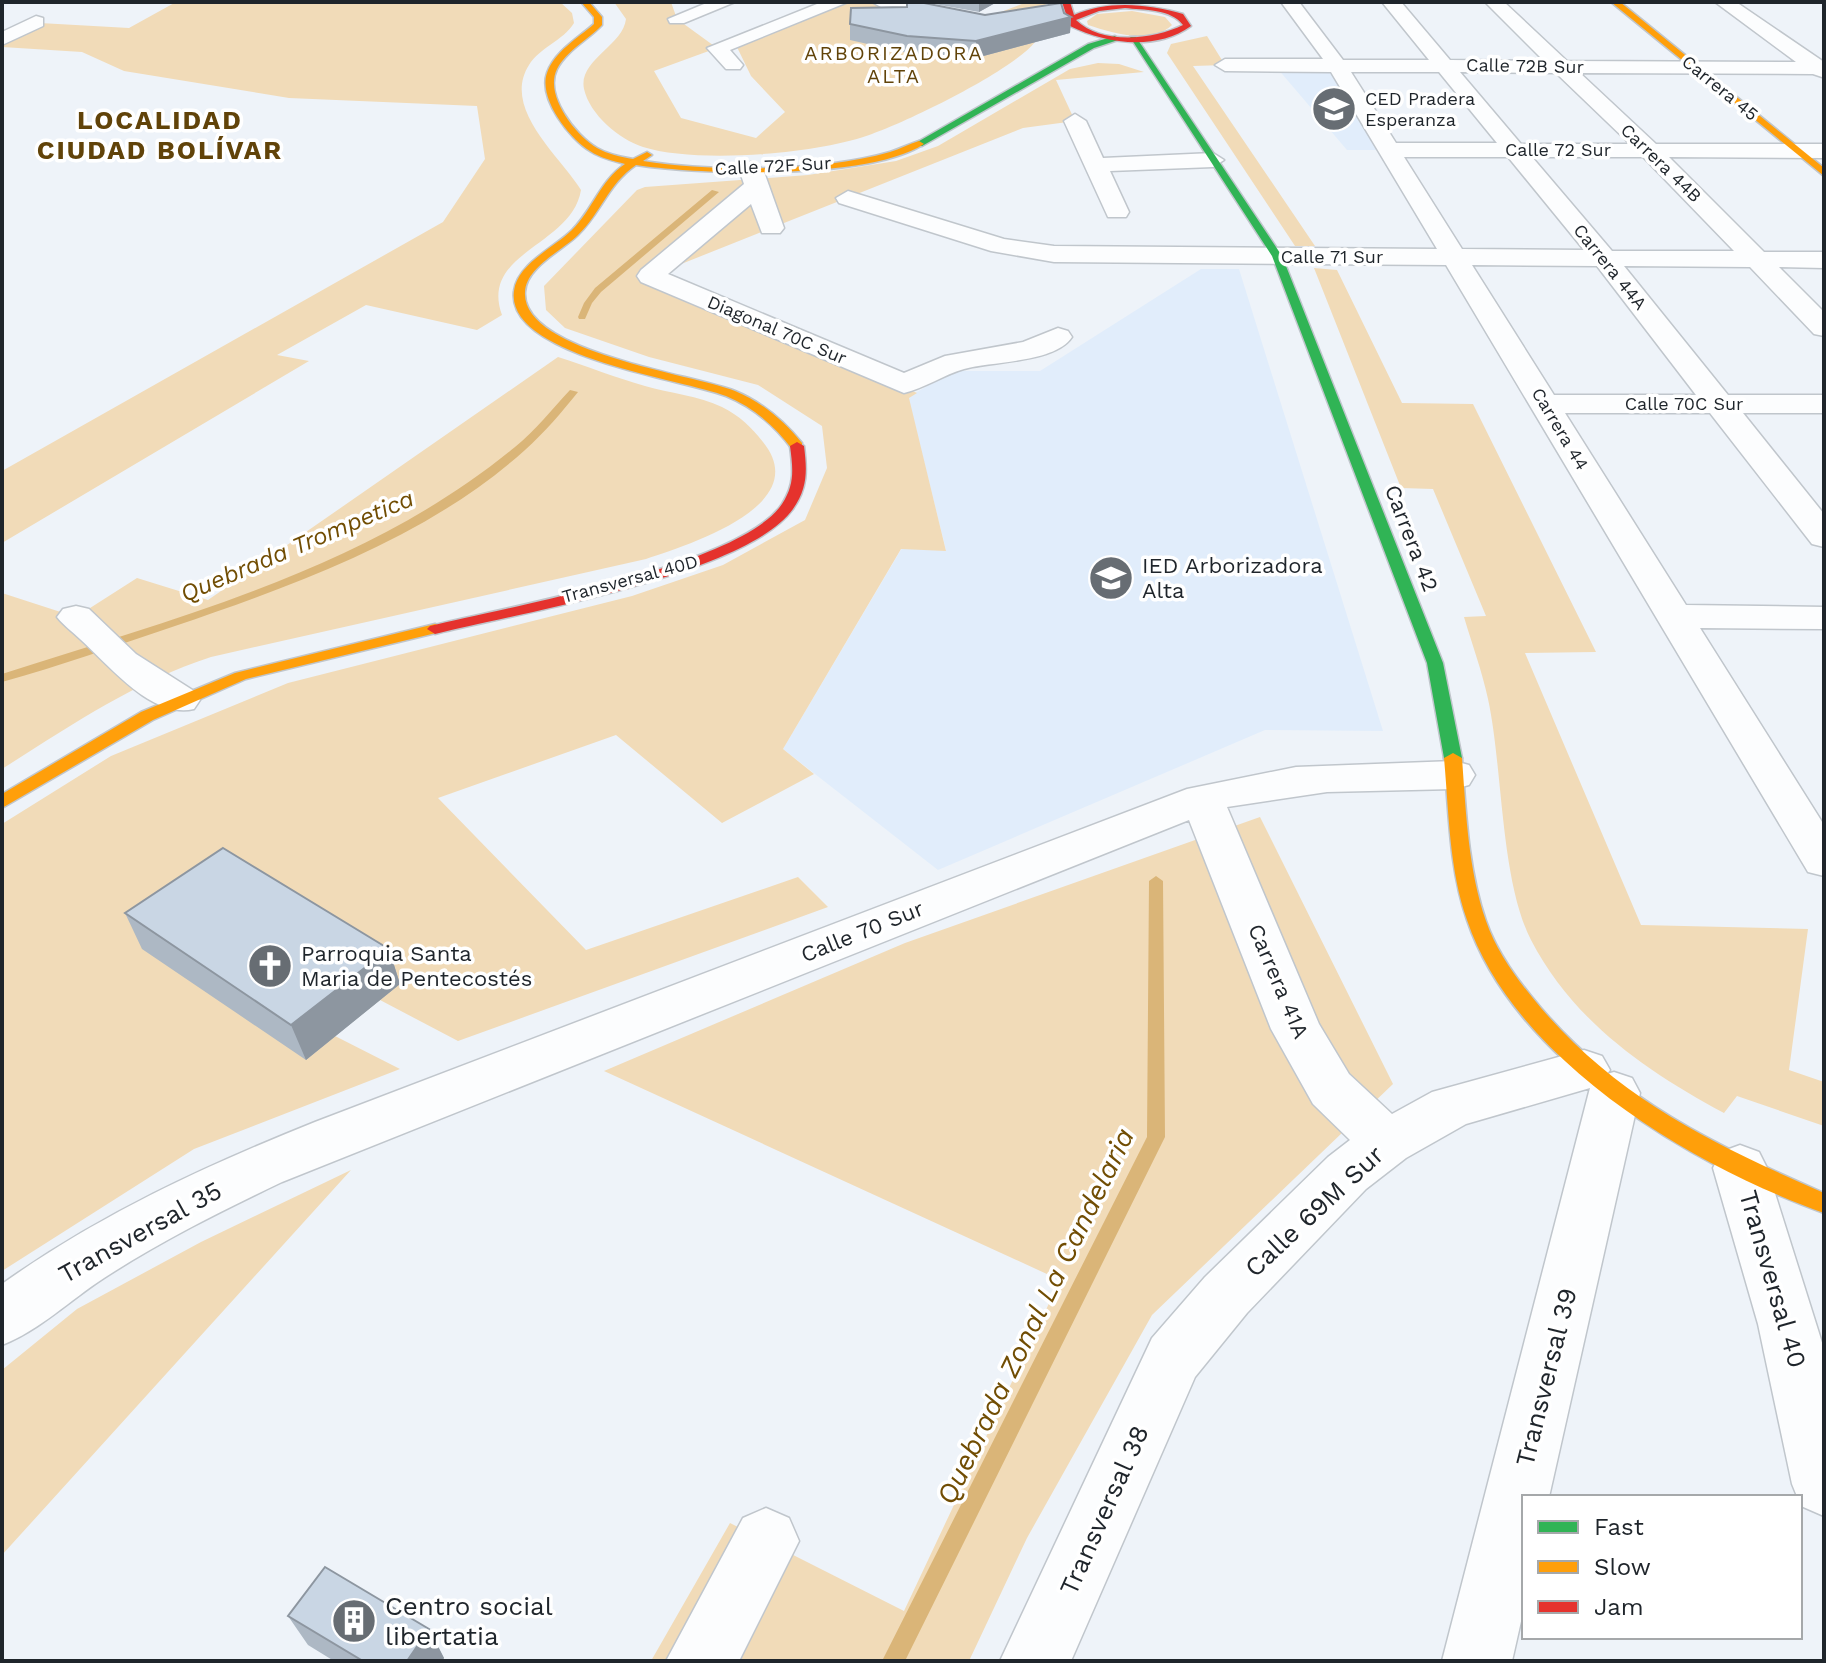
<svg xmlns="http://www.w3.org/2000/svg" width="1826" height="1663" viewBox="0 0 1826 1663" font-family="'Work Sans',sans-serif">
	<rect width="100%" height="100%" fill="#eef3f9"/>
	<path fill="#e1edfb" d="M1333 67 1377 150H1347L1277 68Z
		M1201 269H1239L1383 731 1265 730 938 870 783 749 902 548 946 550 908 397 954 371H1040Z"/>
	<path fill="#f1dbb8" d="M176 2H560L572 13 574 23C563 41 540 47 529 65 501 109 561 157 581 190 572 246 479 252 502 315L477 330 366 305 277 355 309 361 2 543V471L443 222 485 159 477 106 289 98 124 71 82 52 2 47V42L40 23 129 28Z
		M614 2H671L677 19 717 48 654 71 681 118 756 138 785 112 751 76 736 45 850 2H902L985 18 1027 2H1045L1048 14C1045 23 1041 34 1035 42 1012 71 909 121 872 134 819 154 697 164 643 147 619 139 590 115 584 89 578 60 623 46 626 19Z
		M1132 11 1165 17 1172 25C1152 45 1112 33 1088 25L1087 21 1097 14Z
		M1207 36 1225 65 1193 66 1315 246H1295L1167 53 1171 44Z
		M1098 63 1119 64 1144 72 1056 80 1075 121 1023 128 651 276 917 393 909 398 946 551 901 549 783 749 814 774 722 823 616 735 438 798 586 950 798 877 828 907 458 1041 380 1000 335 1036 400 1069 194 1149 2 1271V824L111 756 288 683 632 596 723 565 805 520 827 468 822 426 758 385 649 357 565 328 546 310 544 286 637 190 645 187 808 175 896 161 938 146 1070 69Z
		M1314 268 1337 270 1402 403 1473 404 1596 652 1525 653 1641 925 1808 929 1789 1070 1824 1082V1126L1737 1096 1724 1113C1646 1071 1573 1021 1531 940 1500 879 1503 768 1488 699 1482 671 1472 644 1464 617L1486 616 1433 489 1401 488Z
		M558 357C587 366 616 378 645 386 669 393 699 396 722 407 740 416 751 427 763 442 815 506 687 545 646 559L211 657C134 682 70 726 2 769V593L76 617 137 578 208 600Z
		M1260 817 1393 1084 1152 1315 1027 1538 969 1661H651L730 1523 904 1611 1060 1280 604 1071 905 943Z
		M351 1170 2 1555V1370L77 1309 201 1242Z"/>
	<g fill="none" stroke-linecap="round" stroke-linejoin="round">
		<path fill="#dab578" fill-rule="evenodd" d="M712 190 719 192 601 292 592 303 585 319H579L578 317 584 303 595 288Z
			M570 390 578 392C562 412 544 433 525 450 427 538 297 584 175 626 118 645 60 666 2 682V674C179 617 369 568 515 447 535 431 552 409 570 390Z
			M1156 876 1163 881 1165 1137 905 1661H882L1147 1137 1149 881Z"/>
		<g stroke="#c0c6cc" stroke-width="3">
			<path id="street" d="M709 2H735L684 23H670L668 19Z
				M822 2H848L730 50 743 65 740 69H726L707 48Z
				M872 2H908L968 14 970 18 961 24 881 7Z
				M1281 2H1299L1343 60H1429L1382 2H1401L1450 60 1544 61 1485 2H1504L1567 61 1796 62 1715 2H1736L1824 62 1822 77 1813 74 1580 73 1656 144H1824V158L1669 157 1764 252H1824V268L1779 267 1824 312V336L1814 334 1750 267 1624 266 1728 395H1824V413H1743L1824 514V547L1812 544 1710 413H1565L1686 605 1824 607V629L1700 628 1824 825V876L1808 872 1446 265 1054 262 991 251 839 203 836 198 848 191 1004 239 1054 246 1437 249 1331 72 1225 71 1215 65 1225 59H1323ZM1351 72H1439L1497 143H1396ZM1460 72 1556 73 1630 144H1521ZM1404 157H1508L1584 250 1462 249ZM1532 157H1643L1734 251H1612ZM1472 265 1597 266 1696 395H1554Z
				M36 16 43 18V26L2 45V32Z
				M1075 114 1086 121 1103 158 1213 153 1224 160 1213 167 1110 171 1129 212 1126 217H1108L1064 121Z
				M751 162 763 169 784 228 780 233H762L751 204 668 274 904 373 945 356 1023 342 1058 328 1068 331 1072 337C1055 363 992 361 964 369 943 375 925 388 904 393L641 282 637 276 641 270 744 184 739 169Z
				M76 606 89 609 136 654 194 691 200 700 194 709C151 719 109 665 80 639 72 631 64 626 57 617L63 609Z
				M1454 761 1469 765 1475 775 1469 785 1454 789 1327 792 1227 807 1319 1024 1349 1074 1392 1114 1432 1092 1584 1050 1602 1056 1610 1070 1607 1074 1614 1072 1632 1078 1640 1093 1549 1497H1524V1608L1512 1661H1442L1590 1088 1466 1124 1406 1158 1366 1189 1247 1313 1195 1377 1071 1661H1000L1152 1338 1205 1277 1328 1157 1350 1140 1313 1104 1271 1029 1189 820 282 1182C221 1211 161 1241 104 1278 70 1300 40 1330 2 1345V1284C99 1215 205 1166 315 1122L1187 789 1296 767Z
				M1740 1145 1759 1152 1767 1168 1824 1349V1516L1801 1506 1792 1484 1758 1324 1713 1168 1721 1152Z
				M766 1508 789 1518 799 1541 739 1661H666L743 1518Z"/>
		</g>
		<g stroke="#c0c6cc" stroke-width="3">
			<path id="fast" d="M1115 36 1118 40 1094 48 922 146 914 144 1088 44Z
				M1130 37H1136L1282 256 1443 663 1462 758 1459 762 1453 763 1444 758 1427 663 1272 256Z"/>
		</g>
		<g stroke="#c0c6cc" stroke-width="3">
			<path id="slow" d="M581 2H589L602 17V25C588 40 567 50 557 69 544 95 575 135 597 148 607 154 621 157 633 159L647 152 652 155 643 161C715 172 820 172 890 152 900 149 909 144 919 141L924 144C869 180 701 175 636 165 608 184 601 213 578 235 563 250 526 267 525 292 521 352 692 374 735 391 762 402 784 421 802 443V449H792C775 426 753 407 726 396 682 379 505 356 514 291 517 264 555 247 572 230 593 209 600 181 625 164 614 161 600 158 590 151 570 139 538 99 547 73 554 52 578 38 594 24V17Z
				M1611 2H1620L1824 168V176Z
				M435 624 440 626 443 629 440 632 246 679 153 720 2 808V794L141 712 235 673Z
				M1453 753 1462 758C1466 812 1468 869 1486 921 1497 953 1519 982 1541 1008 1620 1100 1715 1145 1824 1193V1213C1692 1166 1514 1060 1467 920 1449 869 1449 812 1444 758Z"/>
		</g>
		<g stroke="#c0c6cc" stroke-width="3">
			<path id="jam" d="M1062 2H1070L1074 15C1109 0 1147 4 1183 14L1191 26C1156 51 1107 44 1070 26ZM1125 8C1143 10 1172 9 1183 25 1153 40 1101 45 1076 20L1099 11Z
				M797 442 804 446C807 470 808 488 793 509 747 574 516 614 435 634L427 629 430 626C506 607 741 566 782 504 795 484 793 469 790 446Z"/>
		</g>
		<use href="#street" fill="#fcfdfe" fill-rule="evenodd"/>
		<use href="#fast" fill="#30b455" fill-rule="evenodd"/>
		<use href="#slow" fill="#ff9f0a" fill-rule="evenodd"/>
		<use href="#jam" fill="#e5322d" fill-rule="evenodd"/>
	</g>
	<path fill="#adb8c4" d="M924 2H997L979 12Z
		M1064 13 1071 17 1070 33 976 58 907 53 850 40V24L985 15Z
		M125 913 389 949 400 984 306 1060 142 949Z
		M288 1616 429 1629 444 1658 442 1661H334L308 1645Z"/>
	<path fill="#8d96a0" d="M979 2H997L979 12Z
		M1071 17 1070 33 976 58V41Z
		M389 949 400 984 306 1060 291 1025Z
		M429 1629 444 1658 442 1661H407Z"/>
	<path fill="#c9d6e4" stroke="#8d96a0" stroke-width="2" d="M907 2H919L985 15 1061 3 1064 13 1071 17 976 41 907 36 850 24 851 8 907 7Z
		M223 848 389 949 291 1025 125 913Z
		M325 1567 429 1629 407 1661H363L288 1616Z"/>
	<defs>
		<g id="school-disc" transform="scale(2.3)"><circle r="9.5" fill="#676d73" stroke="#fff"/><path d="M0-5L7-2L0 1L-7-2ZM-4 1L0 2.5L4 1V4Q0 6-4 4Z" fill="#fff"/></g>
		<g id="university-disc" transform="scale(2.3)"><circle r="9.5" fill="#676d73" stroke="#fff"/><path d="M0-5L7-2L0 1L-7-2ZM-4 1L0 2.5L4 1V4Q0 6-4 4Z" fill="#fff"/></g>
		<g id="church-disc" transform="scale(2.3)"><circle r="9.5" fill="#676d73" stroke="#fff"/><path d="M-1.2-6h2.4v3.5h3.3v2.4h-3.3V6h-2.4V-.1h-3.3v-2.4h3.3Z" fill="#fff"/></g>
		<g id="building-disc" transform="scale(2.3)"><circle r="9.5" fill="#676d73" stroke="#fff"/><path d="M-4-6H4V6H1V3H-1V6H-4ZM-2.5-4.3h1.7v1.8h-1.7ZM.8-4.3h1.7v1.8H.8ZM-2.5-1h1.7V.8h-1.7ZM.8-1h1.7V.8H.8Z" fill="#fff"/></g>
	</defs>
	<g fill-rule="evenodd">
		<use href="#school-disc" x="1334" y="109"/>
		<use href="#university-disc" x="1111" y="578"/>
		<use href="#church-disc" x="270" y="966"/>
		<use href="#building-disc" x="354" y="1621"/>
	</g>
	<g text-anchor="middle" stroke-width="7" stroke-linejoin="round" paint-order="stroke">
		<g font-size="18" fill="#1f252b" stroke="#fff">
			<text transform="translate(1525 66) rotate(1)" y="6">Calle 72B Sur</text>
			<text transform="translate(1720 88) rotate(39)" y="6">Carrera 45</text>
			<text x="1558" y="156">Calle 72 Sur</text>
			<text transform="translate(1661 163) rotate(44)" y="6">Carrera 44B</text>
			<text transform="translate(773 166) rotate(-3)" y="6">Calle 72F Sur</text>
			<text x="1332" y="263">Calle 71 Sur</text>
			<text transform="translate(1610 267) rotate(51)" y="6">Carrera 44A</text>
			<text transform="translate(777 330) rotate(23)" y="6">Diagonal 70C Sur</text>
			<text x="1684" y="410">Calle 70C Sur</text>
			<text transform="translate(1560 429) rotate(59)" y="6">Carrera 44</text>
			<text transform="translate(630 579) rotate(-15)" y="6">Transversal 40D</text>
		</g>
		<g font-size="18" fill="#1f252b" stroke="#fff" text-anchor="start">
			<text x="1365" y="105">CED Pradera<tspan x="1365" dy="21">Esperanza</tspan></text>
		</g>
		<g font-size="20" letter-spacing="2" fill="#614309" stroke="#fff">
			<text x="894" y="60">ARBORIZADORA<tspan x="894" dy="23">ALTA</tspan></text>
		</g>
		<g font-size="22" fill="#1f252b" stroke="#fff">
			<text transform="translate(1412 538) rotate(69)" y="8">Carrera 42</text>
			<text transform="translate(862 931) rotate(-22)" y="8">Calle 70 Sur</text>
			<text transform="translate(1279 981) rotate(67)" y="8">Carrera 41A</text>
		</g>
		<g font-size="22" fill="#1f252b" stroke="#fff" text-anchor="start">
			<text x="1142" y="573">IED Arborizadora<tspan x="1142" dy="25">Alta</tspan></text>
			<text x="301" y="961">Parroquia Santa<tspan x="301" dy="25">Maria de Pentecostés</tspan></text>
		</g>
		<g font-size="24" font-style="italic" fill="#714d03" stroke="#fff">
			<text transform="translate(297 546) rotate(-23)" y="8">Quebrada Trompetica</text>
		</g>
		<g font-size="26" font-weight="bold" letter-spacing="2" fill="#614309" stroke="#fff">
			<text x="160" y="129">LOCALIDAD<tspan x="160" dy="30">CIUDAD BOLÍVAR</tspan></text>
		</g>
		<g font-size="26" fill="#1f252b" stroke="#fff">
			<text transform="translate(1314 1211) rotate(-43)" y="9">Calle 69M Sur</text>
			<text transform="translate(140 1232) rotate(-29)" y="9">Transversal 35</text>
			<text transform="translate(1773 1279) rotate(74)" y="9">Transversal 40</text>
			<text transform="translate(1546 1377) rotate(-76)" y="9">Transversal 39</text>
			<text transform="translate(1104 1510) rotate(-66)" y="9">Transversal 38</text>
		</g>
		<g font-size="26" fill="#1f252b" stroke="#fff" text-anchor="start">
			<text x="385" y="1615">Centro social<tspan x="385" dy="30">libertatia</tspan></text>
		</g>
		<g font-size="28" font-style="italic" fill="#714d03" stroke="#fff">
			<text transform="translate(1035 1316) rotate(-64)" y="10">Quebrada Zonal La Candelaria</text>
		</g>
	</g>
	<rect width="1826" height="1663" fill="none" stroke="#1f252b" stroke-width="8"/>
	<rect x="1522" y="1495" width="280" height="144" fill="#ffffff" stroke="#a5a8aa" stroke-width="2"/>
	<rect x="1538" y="1521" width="40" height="12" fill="#30b455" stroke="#a5a8aa" stroke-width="2"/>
	<text x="1594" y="1535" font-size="24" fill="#1f252b">Fast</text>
	<rect x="1538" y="1561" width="40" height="12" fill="#ff9f0a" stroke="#a5a8aa" stroke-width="2"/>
	<text x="1594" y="1575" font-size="24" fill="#1f252b">Slow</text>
	<rect x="1538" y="1601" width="40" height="12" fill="#e5322d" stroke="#a5a8aa" stroke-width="2"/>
	<text x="1594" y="1615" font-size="24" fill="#1f252b">Jam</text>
</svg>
